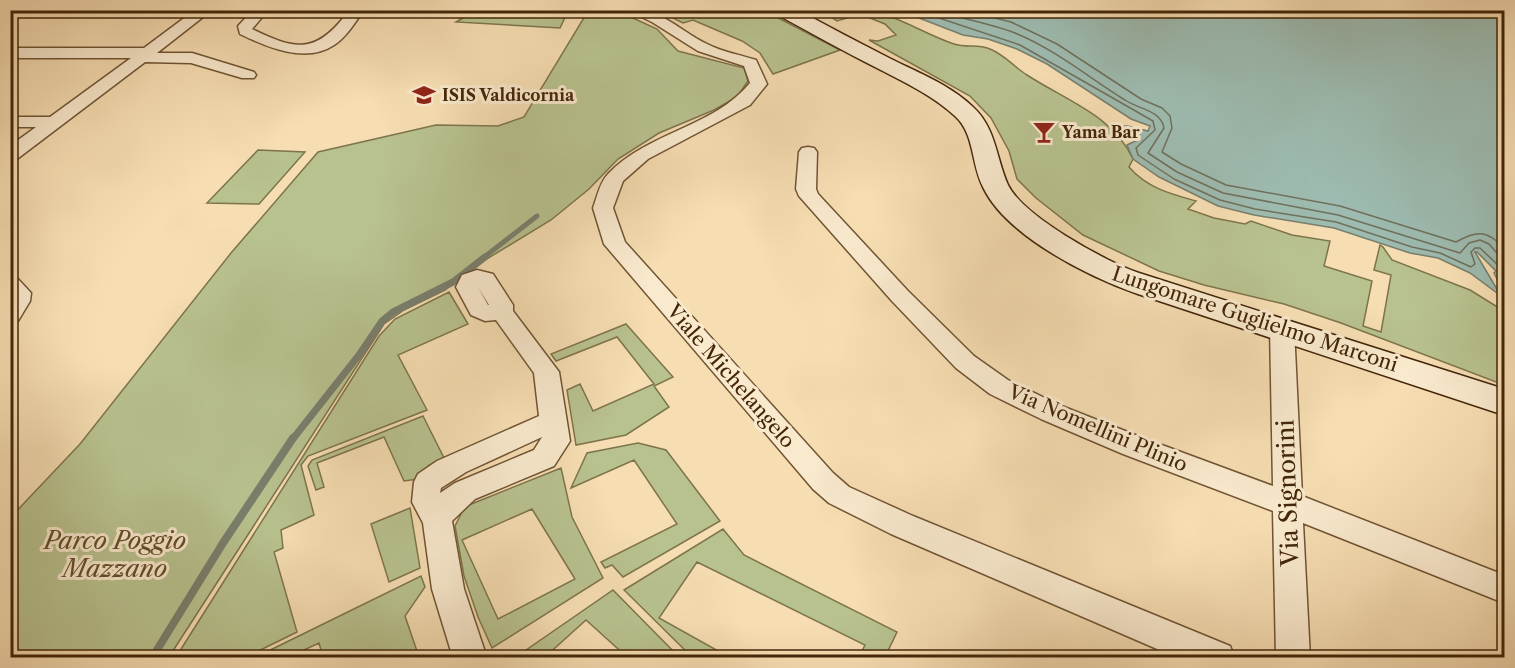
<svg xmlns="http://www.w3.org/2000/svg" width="1515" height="668" viewBox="0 0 1515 668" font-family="'Libre Caslon Text',serif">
	<rect width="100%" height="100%" fill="#f6ddb2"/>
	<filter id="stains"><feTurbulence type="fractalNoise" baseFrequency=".00333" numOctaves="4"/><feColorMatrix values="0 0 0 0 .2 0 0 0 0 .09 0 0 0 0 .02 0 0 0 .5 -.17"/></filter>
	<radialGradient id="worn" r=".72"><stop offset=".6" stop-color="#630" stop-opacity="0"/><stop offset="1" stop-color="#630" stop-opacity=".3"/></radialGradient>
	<path fill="#b8c28f" stroke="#7e744c" stroke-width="1.5" fill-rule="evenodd" d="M477 10H568V11L560 28 456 22Z
		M588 11H608L633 18 657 29 678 51 744 68 748 81 737 97 714 110 659 133 618 159 589 189 551 220 480 263 445 290 404 310 384 324 169 657H11L10 518 80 444 231 253 318 152 436 125 498 126 524 117Z
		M659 11H765L840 50 773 74 760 53 742 41 693 20 683 23Z
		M837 11C848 11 863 8 874 11 901 18 927 35 954 44 966 48 978 44 990 49 1005 55 1014 67 1027 75 1065 100 1113 115 1133 159L1129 167C1147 188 1171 194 1196 201L1188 209 1214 218 1245 224 1251 221 1292 235 1330 241 1324 266 1372 281 1363 326 1381 332 1391 275 1374 270 1380 245 1383 247 1392 260 1470 290 1504 311V385L1341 323 1284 304 1204 285 1159 271 1083 235 1036 198 1017 179 1009 151 991 118 970 96 869 40 878 41 896 35 885 24 865 16 857 15 837 21 826 14Z
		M258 150 305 152 259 204 207 203Z
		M449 292 468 324 398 355 427 410 308 456 301 465 314 515 281 530 283 548 274 552 297 632 246 657H176L379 336 395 319Z
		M626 324 673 377 654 386 669 407 626 435 576 445 567 390 580 384 593 411 654 384 617 337 556 361 551 354Z
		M423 416 444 458 428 466 418 479 404 481 384 437 317 463 324 487 316 490 308 466 312 460Z
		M638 443 666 450 720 521 623 577 612 565 605 568 601 562 677 524 634 460 571 488 587 453Z
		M561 468 572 517 603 578 492 648 478 617 464 576 455 526 462 512 469 505ZM532 509 575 579 498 619 462 540Z
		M410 508 420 568 389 582 371 524Z
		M723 529 744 555 897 632 885 657H859L865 645 697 562 659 618 729 657H692L624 590Z
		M421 576 425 587 405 616 419 657H323L319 643 289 657H256Z
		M613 590 679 657H627L586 620 545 657H516Z"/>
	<path fill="#9dbbb0" stroke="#797f6d" stroke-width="1.5" d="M901 11H1504V293L1494 273 1496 271 1477 252H1475L1501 296 1470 273 1438 258 1410 253 1334 228 1254 215 1218 206 1159 177 1133 159 1127 145 1140 139 1117 126H1127L1148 131 1150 126 1131 119 1047 64 1017 49 988 39 963 35Z"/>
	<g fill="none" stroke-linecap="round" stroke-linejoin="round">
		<path stroke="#70705c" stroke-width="1.5" d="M915 10 1020 45 1153 121 1155 130 1136 148 1138 155 1174 179 1220 200 1255 209 1336 222 1412 247 1440 253 1471 267 1475 264 1471 252 1475 248H1480L1500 267 1504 280
			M935 10C961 19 989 23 1015 33 1056 50 1088 77 1125 100 1138 109 1161 110 1164 128L1148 153 1177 172 1223 193 1338 215 1460 253 1469 243 1480 240 1489 244 1504 261
			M963 10 1011 22 1057 44 1141 99 1162 108 1170 116 1172 128 1162 152 1181 164 1226 185 1340 206 1456 242C1477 230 1487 230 1504 248"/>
		<path stroke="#797f6d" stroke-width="5" d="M483 258 537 216"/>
		<path stroke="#797f6d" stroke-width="7" d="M292 440 359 355 382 321 393 312 453 282 485 257"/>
		<path stroke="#797f6d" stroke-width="8" d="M152 658 223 543 293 438"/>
		<g stroke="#705433" stroke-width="3">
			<path id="street" d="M195 10H212L157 53H192L254 72 256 75 254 78H242L191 63 145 62 17 159 10 160V146L36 127H10V117H50L131 58H10V48H144Z
				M253 10H268L252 29C293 49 314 55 344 17L338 10H353L359 17C352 27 344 39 334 45 306 64 267 47 240 34L238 26Z
				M627 10C666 10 676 29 707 44 722 52 741 55 756 60L767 84 750 105 648 159 623 181 613 208 625 242 833 473 849 487 913 516 1230 646 1235 658H1178L891 534 829 503 813 489 604 244 593 208C597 197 600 182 608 174 648 132 714 127 750 83L744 66 698 51 652 22Z
				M808 147 814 148 817 152 816 189 818 194 908 291 974 356 1008 380 1059 405 1143 438 1273 486 1270 328 1274 322 1282 320 1290 322 1294 328 1302 496 1504 575V603L1303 523 1310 658H1276L1273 511 1123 454 1041 419 990 394 956 368 892 301 799 196 796 189 799 152 802 148Z
				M477 270 493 274 513 305V311L559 372 570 441 554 466 475 499 452 521 464 589 487 658H453L432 589 423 523 412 502 414 482 418 474 437 461 539 416 534 373 496 320 485 321 471 315 456 287 462 275ZM478 287 489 305H488ZM542 437 534 450 455 483 440 493 441 488 466 472Z
				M10 277 18 279 31 293 30 301 18 321 10 323Z"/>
		</g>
		<g stroke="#432609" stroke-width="3">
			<path id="secondary" d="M774 10H798C829 27 860 43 891 59 919 73 950 85 973 107 996 128 996 158 1008 185 1023 216 1106 262 1139 273L1504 389V415L1138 294C1089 277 1006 236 983 187 971 164 975 134 955 116 932 95 904 82 877 68 843 51 810 32 776 14Z"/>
		</g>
		<use href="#street" fill="#f9e9cd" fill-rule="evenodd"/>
		<use href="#secondary" fill="#f9e9cd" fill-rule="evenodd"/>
	</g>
	<defs>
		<g id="school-bare" transform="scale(1.8)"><path d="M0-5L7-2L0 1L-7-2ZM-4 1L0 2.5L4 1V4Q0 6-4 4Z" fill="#8f2418" stroke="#f9e9cd" stroke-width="2.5" paint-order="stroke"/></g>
		<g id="bar-bare" transform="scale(1.8)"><path d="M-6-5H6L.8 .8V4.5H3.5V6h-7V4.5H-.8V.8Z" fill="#8f2418" stroke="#f9e9cd" stroke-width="2.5" paint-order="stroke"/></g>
	</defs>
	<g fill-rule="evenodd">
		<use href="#school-bare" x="424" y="95"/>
		<use href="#bar-bare" x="1044" y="132"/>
	</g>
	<g text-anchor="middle" stroke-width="6" stroke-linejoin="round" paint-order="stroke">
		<g font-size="16" font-weight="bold" fill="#432609" stroke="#f9e9cd" text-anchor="start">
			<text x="442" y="101">ISIS Valdicornia</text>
			<text x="1062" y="138">Yama Bar</text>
		</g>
		<g font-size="20" fill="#432609" stroke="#f9e9cd">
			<text transform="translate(1255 319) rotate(18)" y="7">Lungomare Guglielmo Marconi</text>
			<text transform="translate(731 376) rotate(49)" y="7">Viale Michelangelo</text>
			<text transform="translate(1098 428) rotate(23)" y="7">Via Nomellini Plinio</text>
		</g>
		<g font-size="24" fill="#432609" stroke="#f9e9cd">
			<text transform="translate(1288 493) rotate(-92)" y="8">Via Signorini</text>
		</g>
		<g font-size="24" font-style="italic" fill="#604d2a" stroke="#f9e9cd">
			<text x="115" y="549">Parco Poggio<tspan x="115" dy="28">Mazzano</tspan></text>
		</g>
	</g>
	<rect width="1515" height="668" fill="none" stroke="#f6ddb2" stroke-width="36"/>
	<rect x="12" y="12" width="1491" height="644" fill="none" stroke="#432609" stroke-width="3"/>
	<rect x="18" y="18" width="1479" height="632" fill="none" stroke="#432609" stroke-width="1.5"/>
	<rect width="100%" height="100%" filter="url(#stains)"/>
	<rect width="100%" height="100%" fill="url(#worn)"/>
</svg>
